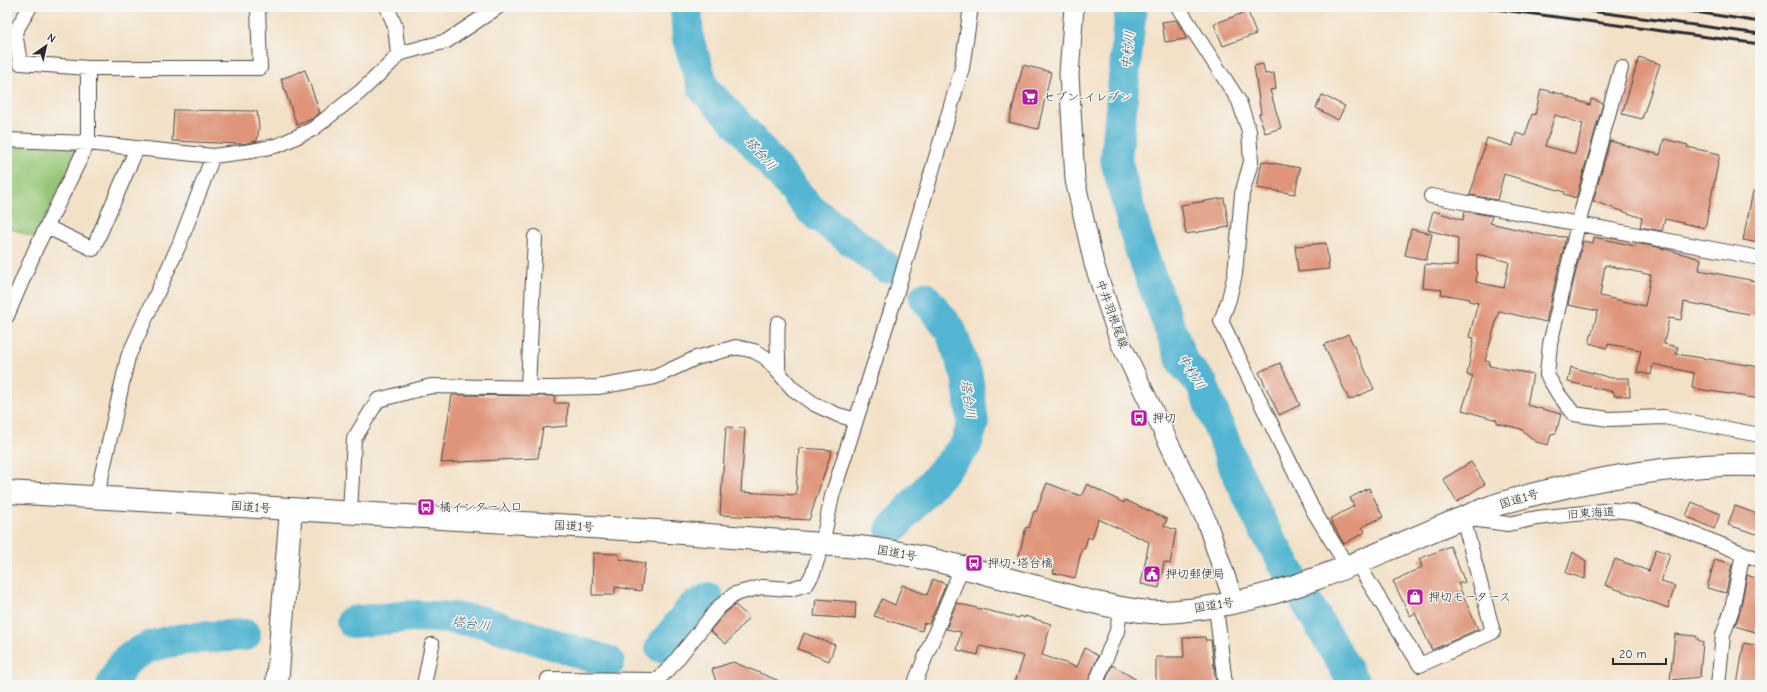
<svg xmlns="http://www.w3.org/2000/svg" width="1767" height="692" viewBox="0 0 1767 692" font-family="'Comic Neue','Klee One',sans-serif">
	<rect width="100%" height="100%" fill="#f6f6f2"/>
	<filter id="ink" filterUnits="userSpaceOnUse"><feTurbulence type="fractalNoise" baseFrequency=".025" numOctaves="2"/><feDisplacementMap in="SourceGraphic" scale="8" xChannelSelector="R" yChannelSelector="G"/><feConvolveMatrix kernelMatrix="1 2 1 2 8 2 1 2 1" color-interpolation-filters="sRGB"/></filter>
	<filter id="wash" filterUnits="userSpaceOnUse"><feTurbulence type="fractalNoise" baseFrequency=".012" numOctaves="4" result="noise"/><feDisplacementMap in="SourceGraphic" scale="16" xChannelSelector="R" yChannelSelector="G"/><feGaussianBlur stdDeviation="0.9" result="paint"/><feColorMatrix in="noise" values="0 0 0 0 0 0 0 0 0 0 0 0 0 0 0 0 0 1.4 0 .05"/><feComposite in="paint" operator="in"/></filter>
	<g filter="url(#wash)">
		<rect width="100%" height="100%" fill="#f3e1c7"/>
		<path fill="#95c675" stroke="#607850" d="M7 143 78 148 35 238 7 227Z"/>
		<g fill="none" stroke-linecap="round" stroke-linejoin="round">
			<path stroke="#52b5d1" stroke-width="32" d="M686 7 688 39 704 89 745 132 810 209 886 267
				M1131 7 1116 160 1139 246 1183 363 1202 384 1234 466 1264 529 1355 685
				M891 530 966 445 973 423 967 376 950 329 925 298
				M352 622 413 616 451 618 483 622 609 662
				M661 647 692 608 708 599
				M112 685C116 678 120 667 126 661 153 636 210 637 245 635"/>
		</g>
		<g id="blocks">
			<path fill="#df957a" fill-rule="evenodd" d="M1248 11 1256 34 1223 46 1214 24Z
				M1176 20 1185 34 1186 39 1165 42 1162 22Z
				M1639 57 1660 64 1642 119 1622 114Z
				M1263 64 1265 74 1274 73 1276 89 1270 90 1281 128 1265 133 1259 114 1261 113 1254 66Z
				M1023 65 1051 72 1038 129 1009 122Z
				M305 70 320 113 312 119 297 125 281 79Z
				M1541 89 1565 95V96L1590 105 1591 99 1603 103 1576 198 1564 194 1565 192 1504 174 1497 200 1470 195 1487 138 1513 146 1516 133 1525 136 1532 114 1535 115ZM1555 115 1583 124 1575 154 1545 146Z
				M1322 95 1345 106 1338 120 1316 108Z
				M174 110 257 111 259 127 257 141 242 144 172 141Z
				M1664 139 1688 145 1687 147 1720 154 1705 228 1665 219 1662 231 1640 227 1642 218 1593 201 1610 141 1660 155Z
				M1262 161 1300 168 1295 194 1257 188Z
				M1753 191H1760V237L1753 242 1743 240Z
				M1224 198 1229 227 1186 234 1181 205Z
				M1433 211 1463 220 1465 211 1492 216 1490 223 1547 236 1566 237 1546 322 1499 311 1485 361 1490 362 1489 366 1533 374 1527 405 1561 414 1556 433 1551 434 1548 445 1536 442 1521 429 1497 423V420L1462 410 1473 376 1467 375 1474 338 1469 337 1478 303 1469 301 1470 299 1441 294 1442 290 1423 288 1425 264 1457 266 1458 238 1428 230ZM1477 254 1509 262 1504 288 1476 282Z
				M1411 229 1432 234 1426 260 1405 255Z
				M1594 237 1635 246 1636 243 1658 247 1701 259 1699 270 1760 282V316L1684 302 1681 320 1669 318 1664 344 1678 347 1676 354 1760 367V399L1692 388 1694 373 1653 364 1651 375 1637 372 1641 350 1608 344 1607 348 1589 343 1598 311 1568 305 1583 241 1593 243ZM1605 265 1651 275 1645 306 1600 296Z
				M1326 243 1329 269 1298 272 1295 246Z
				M1348 334 1374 389 1349 400 1324 345Z
				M1280 363 1300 405 1279 415 1259 372Z
				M1571 367 1611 378H1629L1630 396H1614V392L1568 382Z
				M452 395 555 396 554 403H568L567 426 543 428 538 458 441 463Z
				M726 427 745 428 741 492 796 495 799 448 832 450 809 520 720 515Z
				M1471 462 1485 484 1457 502 1443 479Z
				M1047 483 1081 496 1087 484 1124 503 1125 500 1167 519 1164 526 1176 530 1170 564 1164 562 1159 588 1141 584 1149 542 1098 519 1092 539 1088 537 1084 549 1082 548 1075 578 1053 573 1054 569 1018 559 1026 527 1029 528 1034 511 1036 512Z
				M1369 488 1383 517 1362 527 1365 532 1344 544 1330 519 1354 506 1350 498Z
				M1692 502 1720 514 1714 529 1686 516Z
				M1735 506 1760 515V535L1728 525Z
				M1450 546 1465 582 1458 584 1478 629 1432 650 1415 613 1410 616 1393 581 1422 567 1419 559Z
				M1656 549 1670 554 1661 582 1675 586 1668 608 1605 585 1615 559 1649 571Z
				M1573 552 1586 561 1585 579 1566 573Z
				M593 553 619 554V559L645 563 641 591 615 587V595H592Z
				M1715 559 1732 564 1726 593 1707 588Z
				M1747 575 1760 580V617L1755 632 1735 626 1740 611Z
				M933 579 946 584 929 624 924 623 922 631 874 616 882 599 895 605 902 585 927 595Z
				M816 599 856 602 855 619 814 616Z
				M956 603 1019 618 1020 616 1025 618V616L1051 624 1042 655 1077 667 1085 648 1098 656 1087 685H1014L1024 656 980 646 978 655 957 650 961 632 946 629Z
				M735 605 749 617 726 644 710 631 725 613Z
				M804 633 835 645 829 661 798 649Z
				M1675 634 1696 636 1698 640 1703 642 1700 677 1670 680Z
				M1205 637V640H1211L1216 685H1156V657H1184L1183 638Z
				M1744 643 1760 646V685H1737Z
				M733 662 789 685H717L712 669Z
				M1112 665 1145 685H1104Z"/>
		</g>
	</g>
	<g filter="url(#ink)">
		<use href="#blocks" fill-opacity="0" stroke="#494642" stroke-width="1"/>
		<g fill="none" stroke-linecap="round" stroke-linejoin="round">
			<g stroke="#494642" stroke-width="16">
				<path id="minor" d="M30 7 15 32 20 63 88 68H260L258 7
					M1178 7 1239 101 1249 131 1251 162 1242 194 1235 274 1229 299 1221 321 1313 510 1347 566
					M398 54 447 41 498 7
					M1621 68 1578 224 1550 344 1547 375 1559 395 1574 414 1609 419 1664 417 1760 435
					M7 140 88 143 213 156 252 151 279 145 313 129 360 92 392 62 398 54 395 26 387 7
					M1431 196 1760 258
					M47 227 93 249 137 148
					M7 316 36 248 88 143V68
					M778 323C776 339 779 354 778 370
					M528 388 535 237
					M97 496 128 357 179 245 213 156
					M350 513 354 439 378 400 431 386 549 388 598 387 655 377 696 358 736 347 754 351 765 357 793 389 814 404 838 415 856 420
					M1357 563 1420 665 1493 632 1463 518 1508 524 1537 518 1613 510 1633 512 1676 527 1760 560
					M1216 606 1225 685
					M424 685 432 645
					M547 685 548 679 657 680 669 669 719 607 735 594 762 587 790 589 807 584 813 573 822 545 832 496 895 298 962 68 971 7
					M914 685 962 567
					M1095 685 1117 631 1121 607
					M1718 685 1723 635 1732 609 1743 553"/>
			</g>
			<g stroke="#494642" stroke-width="21">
				<path id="secondary" d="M1074 7 1069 74 1075 180 1094 264 1120 342 1206 520 1234 602"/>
			</g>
			<g stroke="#494642" stroke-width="24">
				<path id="trunk" d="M7 492 657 531 859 547C921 554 981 572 1041 588 1077 598 1114 609 1151 612 1168 613 1199 609 1216 606 1313 590 1402 540 1493 506 1519 497 1547 491 1574 485 1635 472 1698 463 1760 465"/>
			</g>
			<g stroke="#494642" stroke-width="24">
				<path id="motorway" d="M277 685 291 509"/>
			</g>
			<use href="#minor" stroke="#fff" stroke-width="14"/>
			<use href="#secondary" stroke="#fff" stroke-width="19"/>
			<use href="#trunk" stroke="#fff" stroke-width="22"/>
			<use href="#motorway" stroke="#fff" stroke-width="22"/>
			<path stroke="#2b2b2b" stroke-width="3" d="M1481 7 1760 44
				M1561 7 1760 34
				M1663 7 1760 22
				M1729 7 1760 12"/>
		</g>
	</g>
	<defs>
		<g id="supermarket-square" transform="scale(0.9)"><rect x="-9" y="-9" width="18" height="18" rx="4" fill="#b5179e" stroke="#f6f6f2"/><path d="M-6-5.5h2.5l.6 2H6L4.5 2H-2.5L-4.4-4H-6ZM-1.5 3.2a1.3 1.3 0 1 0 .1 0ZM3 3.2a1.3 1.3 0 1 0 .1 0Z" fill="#fff"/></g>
		<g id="bus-square" transform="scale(0.9)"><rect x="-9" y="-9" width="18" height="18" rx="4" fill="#b5179e" stroke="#f6f6f2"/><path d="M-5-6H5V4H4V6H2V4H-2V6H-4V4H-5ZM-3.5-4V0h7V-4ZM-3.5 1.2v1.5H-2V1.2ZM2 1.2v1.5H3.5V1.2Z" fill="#fff"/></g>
		<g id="civic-square" transform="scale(0.9)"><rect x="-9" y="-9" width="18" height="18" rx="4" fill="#b5179e" stroke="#f6f6f2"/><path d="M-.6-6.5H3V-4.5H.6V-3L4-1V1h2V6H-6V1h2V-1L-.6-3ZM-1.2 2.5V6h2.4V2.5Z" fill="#fff"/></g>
		<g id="shop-square" transform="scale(0.9)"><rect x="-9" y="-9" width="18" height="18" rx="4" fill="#b5179e" stroke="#f6f6f2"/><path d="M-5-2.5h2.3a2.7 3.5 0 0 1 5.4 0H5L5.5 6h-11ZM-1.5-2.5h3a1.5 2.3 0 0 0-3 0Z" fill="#fff"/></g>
	</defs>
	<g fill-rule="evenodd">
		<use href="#supermarket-square" x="1030" y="97"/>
		<use href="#bus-square" x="1139" y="418"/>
		<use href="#bus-square" x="426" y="507"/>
		<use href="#bus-square" x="974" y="563"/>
		<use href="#civic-square" x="1152" y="574"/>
		<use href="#shop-square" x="1415" y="597"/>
	</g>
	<g text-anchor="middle" stroke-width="3" stroke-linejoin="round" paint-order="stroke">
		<g font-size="12" fill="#2b2b2b" stroke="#f6f6f2" text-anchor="start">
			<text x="1043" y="101">セブン-イレブン</text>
			<text x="1152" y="422">押切</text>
			<text x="439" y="511">橘インター入口</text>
			<text x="987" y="567">押切･塔台橋</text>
			<text x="1165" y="578">押切郵便局</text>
			<text x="1428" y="601">押切モータース</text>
		</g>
		<g font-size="12" fill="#2b2b2b" stroke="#f6f6f2">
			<text transform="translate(1112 314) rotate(70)" y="4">中井羽根尾線</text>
			<text transform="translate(1519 499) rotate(-17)" y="4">国道1号</text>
			<text transform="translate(251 507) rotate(4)" y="4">国道1号</text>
			<text transform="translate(1591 513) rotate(-4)" y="4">旧東海道</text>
			<text transform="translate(574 526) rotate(3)" y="4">国道1号</text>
			<text transform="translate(897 553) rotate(10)" y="4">国道1号</text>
			<text transform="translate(1214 605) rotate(-9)" y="4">国道1号</text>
		</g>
		<g font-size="13" font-style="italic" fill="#395b65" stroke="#f6f6f2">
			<text transform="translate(1127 50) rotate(-84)" y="5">中村川</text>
			<text transform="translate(761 153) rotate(48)" y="5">塔台川</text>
			<text transform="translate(1192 371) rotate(58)" y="5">中村川</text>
			<text transform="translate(969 399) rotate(82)" y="5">塔台川</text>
			<text transform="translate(471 623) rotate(8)" y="5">塔台川</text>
		</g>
	</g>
	<rect width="1767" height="692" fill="none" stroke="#f6f6f2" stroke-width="24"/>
	<g transform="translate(46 46) rotate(34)" stroke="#f6f6f2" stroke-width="3" paint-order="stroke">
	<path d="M0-3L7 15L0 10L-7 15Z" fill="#2b2b2b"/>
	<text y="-6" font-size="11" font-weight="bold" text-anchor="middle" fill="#2b2b2b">N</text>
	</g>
	<path d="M1613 658v6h53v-6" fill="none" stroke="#2b2b2b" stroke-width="2"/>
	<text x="1619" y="658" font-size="12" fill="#2b2b2b" stroke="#f6f6f2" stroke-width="3" paint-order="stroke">20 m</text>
</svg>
